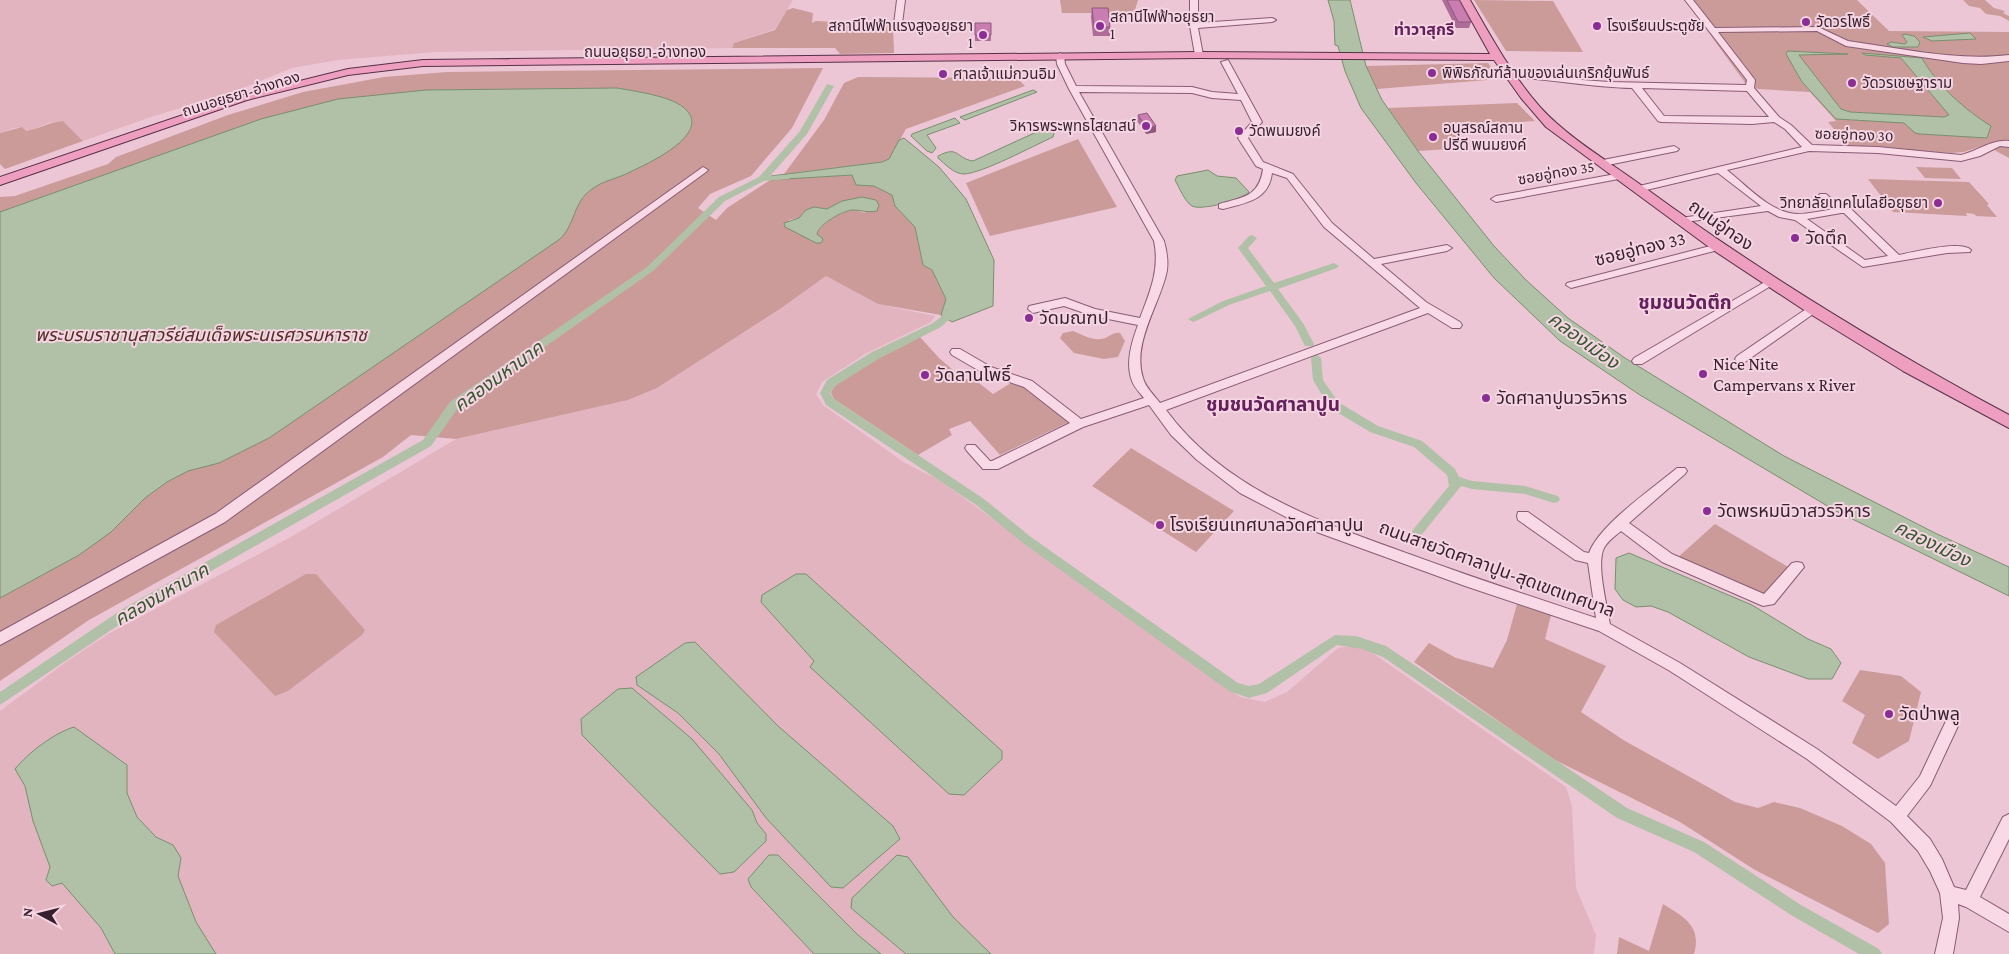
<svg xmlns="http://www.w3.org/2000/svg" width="2009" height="954" viewBox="0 0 2009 954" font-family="'Crimson Pro','Noto Sans Thai',serif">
	<rect width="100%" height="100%" fill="#edc6d5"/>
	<path fill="#e2b4bf" d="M0 0H793L775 29 734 43 732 48 435 52 338 60 292 68 238 90 148 118 83 141 63 121 48 123 32 130 25 131 22 127 14 128 0 133Z
		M826 276 878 304 935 316 931 322 865 354 822 382 816 394 823 405 905 463 939 480 1240 697 1265 702 1287 692 1338 648 1357 645 1371 652 1566 787 1572 806 1576 888 1596 935 1594 954H0V711L66 662 108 634 291 537 456 439 628 400 657 388 780 309Z"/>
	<path fill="#cb9b9a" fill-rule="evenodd" d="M1060 0H1138L1135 10 1127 13H1062Z
		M1474 0 1553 1 1583 52 1506 51Z
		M1685 0H1857L1889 31 2009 32V158L1985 145 1964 152 1951 153 1847 145 1828 122 1836 121 1810 92 1758 89 1746 84Z
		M1963 0H1985L1994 8 2005 11 2003 13 2009 16V21L2000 16 1986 14 1980 8 1969 6Z
		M793 8 813 13 812 23 816 21 893 25 894 53 840 54 835 48H732L734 43 775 30 787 10Z
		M1488 63 1500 79 1377 89 1366 66Z
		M823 68 792 128 751 176 710 194 698 208 716 220 727 208 770 180 852 175 856 185 874 186 892 195 895 206 915 227 923 265 932 270 946 299 941 315 878 304 826 276 780 309 657 388 628 400 456 439 411 435 383 457 89 620 0 681V197L15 196 108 164 116 157 228 115 303 92 384 77 447 72ZM862 197 865 213C861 212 857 210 853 210 843 210 819 225 817 234L823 239 821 243H816L788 220 799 218 806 210 814 207 827 209 842 201Z
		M858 77 1017 78 1025 86 906 129 889 159 882 162 784 174 824 120 844 83Z
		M1517 103 1535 121 1451 127 1465 148 1418 151 1388 108Z
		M63 121 83 141 5 169 0 164V133L22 127 26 131C39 129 49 122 63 121Z
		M1078 139 1117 207 990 236 966 183Z
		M1916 167 1952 168 1961 179 1925 178Z
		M1868 179 1969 182 1989 204 1987 205 1997 217 1976 216 1974 214 1966 213 1967 216 1893 212Z
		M1073 331C1083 335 1094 342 1105 338 1111 336 1113 332 1120 333L1125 341 1118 357 1104 359 1074 353 1060 338 1063 333Z
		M919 336 940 359 964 379 975 380 993 394 1011 383 1024 386 1071 421 1000 455 970 421 949 429 952 435 918 455 834 399 831 393C838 373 899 347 919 336Z
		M1131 448 1234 511 1196 552 1092 486Z
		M1715 524 1790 568 1767 596 1676 559Z
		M306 574H316L365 630 362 635 288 691 275 696 214 632 216 625Z
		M1517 604 1551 615 1545 639 1606 666 1581 712 1625 741 1735 802 1758 808 1774 802 1800 808 1842 826 1871 844 1885 863 1889 924 1878 933 1755 870 1680 822 1553 759 1414 662 1429 643 1456 658 1493 668 1507 640Z
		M1860 670 1901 676 1921 692 1909 741 1878 759 1852 743 1865 715 1842 701Z
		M1663 904C1684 917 1702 926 1694 954H1617L1619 937 1649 951Z"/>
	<path fill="#b1c1a7" stroke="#798f6e" d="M1328 0H1350L1366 66 1382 100 1418 151 1494 246 1526 280 1568 318 1625 358 1784 456 1937 534 2009 567V596L1836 511 1640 395 1560 341 1494 278 1416 183 1361 108 1345 71 1338 46 1335 45 1334 21Z
		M1970 33 1976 39 1932 41 1923 37Z
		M1905 34 1914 36 1920 42 1918 47H1893L1887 44 1891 42 1905 44 1907 42 1902 35Z
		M1788 51 1848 54 1799 55 1841 109 1850 112 1944 117 1949 115 1901 58 1865 55 1862 53 1922 58C1936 84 1965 110 1991 126L1987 138 1920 134 1915 133 1904 123 1836 119 1802 82 1786 54Z
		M617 88C634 91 670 96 683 107 716 133 647 164 630 172 617 179 604 180 592 189 573 202 575 225 560 239L269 438 219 463 188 471 167 482 145 498 111 532 79 555 0 598V212L261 119 338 99 426 90Z
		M1033 90 1037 92 965 120 960 117Z
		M955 118 960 123 927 135 936 148 932 153 927 151 911 136 912 134Z
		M1043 129H1049L1054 133 1053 137C1033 146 983 173 964 174 954 174 945 164 938 158V156C959 145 955 158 973 161Z
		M904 138 939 167 966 199 994 260 993 306 952 322 941 315 946 299 932 270 923 265 915 227 895 206 892 195 874 186 856 185 852 175 770 180 771 176 882 162 889 159 899 140Z
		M1208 170 1217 176 1236 178 1249 192C1242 200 1201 211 1192 206 1185 202 1179 187 1175 180L1177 176Z
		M862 197 876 200 879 205 877 211C867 213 861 210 853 210 843 210 818 225 817 234L823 239 821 243H816L785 227 784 223 799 218 806 210 814 207 827 209 842 201Z
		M1629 553 1752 605 1808 639 1831 649 1841 663 1832 679H1808L1749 657 1668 612 1651 606 1636 607 1623 600 1615 589 1616 558Z
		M796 574H806L1002 751V759L964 795 949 794 810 667 814 661 761 602 762 595Z
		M695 642 778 726 893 826 900 839 843 888 831 887 766 818 719 754 678 713 637 685 636 677 685 643Z
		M632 688 692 739 752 810 757 823 766 834V841L734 872 720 874 582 735 581 719 618 689Z
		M74 727 127 765V793L137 817 156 837 173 845 181 858 178 876 196 922 216 954H115L101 928 62 883 52 886 46 880 50 867 33 821 25 786 15 769C28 753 54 733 74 727Z
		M769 855H778L858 935 881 954H814L751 887 748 879Z
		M897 855 908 857 953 917 991 954H906L851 908 852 898Z"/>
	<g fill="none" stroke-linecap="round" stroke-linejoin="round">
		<path fill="#b1c1a7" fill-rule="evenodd" d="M827 84 834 86 807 134 770 176 789 175V179L764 181 725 201 653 271 458 408 431 446 132 616 0 705V692L124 608 423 440 450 402 647 267 719 197 759 177 800 131Z
			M1252 235 1257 238 1248 248 1274 283 1334 263 1339 266 1337 268 1278 289 1303 323 1314 344 1313 346H1305L1295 326 1270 291 1229 305 1196 321 1193 322 1188 319 1223 301 1266 286 1238 248 1249 236Z
			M955 306 958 307 960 309 958 311 941 327 880 358 835 386 830 393 834 399 984 499 1031 537 1238 683 1249 686 1259 684 1335 635 1356 636 1386 646 1627 808 1704 842 1801 905 1879 949 1882 954H1859L1791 915 1694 852 1617 818 1383 657 1362 649 1337 645 1267 693 1249 698 1229 691 1023 543 976 505 826 405 820 393 827 380 872 352 933 323Z
			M1316 354 1321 358 1323 380 1338 402 1378 426 1422 441 1455 469 1459 477 1472 481 1525 486 1558 496 1560 499 1558 502 1554 503 1525 494 1472 489 1461 486 1415 543H1407L1405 540 1407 537 1449 486 1447 475 1414 447 1370 432 1330 408 1313 380 1311 358Z"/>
		<g stroke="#885c75" stroke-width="2">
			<path id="minor" d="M897 0H905L902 24 898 26 894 24Z
				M1190 0H1198V23L1272 18 1276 20 1272 22 1198 28 1203 55 1199 58 1195 55 1190 26Z
				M1685 0H1693L1715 28 1818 27 1848 41 1861 43C1910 50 1959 61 2009 55V61L1981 64 1963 63 1846 46 1817 31 1718 32 1755 80 1754 88 1779 117 1791 125 1812 145 1878 147 1961 155C1978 151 1992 139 2009 141V147L2000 146 1980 156 1961 161 1878 153 1809 151 1727 170C1747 186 1771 213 1797 214 1809 214 1821 211 1833 209L1818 196 1820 194H1826L1841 207 1851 209 1899 255C1914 252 1961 240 1971 250L1970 252 1947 253 1863 267 1795 220 1779 217 1768 211 1677 223V219L1681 218 1761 206 1718 173 1638 192 1635 191V187L1802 147 1785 129 1774 122 1752 124 1661 122 1658 121 1632 88C1591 87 1551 79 1509 77L1505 74 1509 71 1548 73 1582 80 1609 82 1746 85 1747 80ZM1642 88 1747 91 1769 117 1664 116ZM1841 213H1844L1888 256 1865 260 1807 219Z
				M1060 53 1064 56 1065 64 1076 86 1192 87 1212 92 1238 94 1221 62 1228 60 1262 122 1248 138 1263 162 1293 174 1332 223 1374 259 1447 245 1452 248 1447 251 1381 264 1426 302 1460 322 1462 325 1460 328H1452L1428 313 1166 410C1225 490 1320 522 1409 554 1471 577 1533 597 1596 618L1588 563 1575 560 1518 520 1517 516 1518 512H1528L1584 552 1589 553C1599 525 1653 488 1677 468H1685L1687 471 1685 474 1629 523 1672 554 1764 594 1792 563 1797 562 1802 563 1804 567 1774 604 1763 606 1662 562 1621 531C1615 536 1608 541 1604 548 1596 564 1607 605 1610 624L1680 663 1817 749 1896 806 1920 776 1946 721 1951 719 1956 721 1958 726 1930 786 1907 816 1930 839 1942 859 1954 887 1966 890 2003 817 2009 814V839L1980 897 2009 914V932L1966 907 1958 904 1959 918 1953 954H1935L1943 918 1940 893 1930 871 1918 851 1891 822 1807 759 1670 671 1599 631 1465 586 1311 530 1240 493 1197 460 1171 435 1149 405 1083 427 998 469H983L967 451 965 448 967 445H975L990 461H992L1070 423 1024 387 983 373 952 355 950 352 952 349H960L991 367 1032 381 1081 419 1144 398C1140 393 1134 387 1132 381 1125 363 1132 341 1138 325L1093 316 1064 306 1033 313 1028 309 1029 306 1065 298 1095 309 1140 318C1150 292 1160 269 1154 241L1069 89 1057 64 1056 56ZM1079 92 1192 93 1212 98 1241 100 1252 122 1238 138 1256 166 1263 169C1259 197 1243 197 1219 204V208L1223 209C1246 203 1269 200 1272 173L1287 178 1324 227 1420 308 1160 403C1155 396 1145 387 1143 378 1132 344 1158 307 1166 275 1169 264 1167 252 1164 241Z
				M1674 146 1679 149 1677 151 1603 166 1598 163 1603 160Z
				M703 167 708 170 706 172 225 522 0 645V632L215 514Z
				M1621 173 1626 176 1624 178 1496 202 1491 199 1496 196Z
				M1718 244 1723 247 1722 249 1571 288 1566 285 1567 283Z
				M1770 279 1774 280V284L1642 364H1634L1632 361 1634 358Z
				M1812 305 1816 306 1817 309 1816 312 1745 362H1737L1735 359 1737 356Z"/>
		</g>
		<g stroke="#563048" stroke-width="2">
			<path id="major" d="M1460 0H1470C1491 37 1512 75 1540 107 1569 139 1613 164 1648 190 1763 274 1883 347 2009 415V428L1903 371 1807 312 1713 250 1546 127 1521 98 1494 60 1199 58 423 66 348 75 247 100 0 185V177L239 96 348 69 423 60 1199 52 1490 54Z"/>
		</g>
		<use href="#minor" fill="#f8d9e5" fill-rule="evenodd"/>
		<use href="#major" fill="#ee9fbf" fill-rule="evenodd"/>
	</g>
	<path fill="#ae6c98" d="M1442 0H1459L1471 22 1469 28H1456Z
		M1092 8 1110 27V36H1093L1091 17Z
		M975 23H991V41H975Z
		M1138 115 1156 126V132L1146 134 1137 121Z"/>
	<path fill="#8d587c" d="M1156 126V132L1146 134 1147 128Z"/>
	<path fill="#ca7db1" stroke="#8d587c" d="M1447 0H1459L1471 22H1458Z
		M1092 8H1108L1110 27H1094Z
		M975 23H991V35H975Z
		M1147 113 1156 126 1147 128 1138 115Z"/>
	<g fill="#8a2e95" stroke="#f4d5e1" stroke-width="2">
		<circle cx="1806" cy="22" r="5"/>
		<circle cx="1100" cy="26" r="5"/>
		<circle cx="1597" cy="26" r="5"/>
		<circle cx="983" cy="35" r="5"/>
		<circle cx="1432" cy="73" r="5"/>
		<circle cx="943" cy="74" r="5"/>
		<circle cx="1852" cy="83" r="5"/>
		<circle cx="1146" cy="126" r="5"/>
		<circle cx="1239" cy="131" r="5"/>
		<circle cx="1433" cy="137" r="5"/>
		<circle cx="1938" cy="203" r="5"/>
		<circle cx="1795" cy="238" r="5"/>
		<circle cx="1029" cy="318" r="5"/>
		<circle cx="1703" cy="374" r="5"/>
		<circle cx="925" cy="375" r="5"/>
		<circle cx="1486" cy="398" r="5"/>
		<circle cx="1707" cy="511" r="5"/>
		<circle cx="1160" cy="525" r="5"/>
		<circle cx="1889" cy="714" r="5"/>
	</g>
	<g text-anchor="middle" stroke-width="4" stroke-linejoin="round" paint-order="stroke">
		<g font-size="15" fill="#381f2f" stroke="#f4d5e1" text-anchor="start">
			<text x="1110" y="22">สถานีไฟฟ้าอยุธยา<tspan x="1110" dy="17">1</tspan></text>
			<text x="1816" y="27">วัดวรโพธิ์</text>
			<text x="973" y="31" text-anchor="end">สถานีไฟฟ้าแรงสูงอยุธยา<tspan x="973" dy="17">1</tspan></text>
			<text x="1607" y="31">โรงเรียนประตูชัย</text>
			<text x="1442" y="78">พิพิธภัณฑ์ล้านของเล่นเกริกยุ้นพันธ์</text>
			<text x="953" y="79">ศาลเจ้าแม่กวนอิม</text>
			<text x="1862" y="88">วัดวรเชษฐาราม</text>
			<text x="1136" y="131" text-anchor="end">วิหารพระพุทธไสยาสน์</text>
			<text x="1443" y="133">อนุสรณ์สถาน<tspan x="1443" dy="17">ปรีดี พนมยงค์</tspan></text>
			<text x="1249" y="136">วัดพนมยงค์</text>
			<text x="1928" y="208" text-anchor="end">วิทยาลัยเทคโนโลยีอยุธยา</text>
		</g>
		<g font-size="15" fill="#381f2f" stroke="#f4d5e1">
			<text x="645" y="57">ถนนอยุธยา-อ่างทอง</text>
			<text transform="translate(241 94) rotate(-17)" y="5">ถนนอยุธยา-อ่างทอง</text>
			<text transform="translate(1854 135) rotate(2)" y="5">ซอยอู่ทอง 30</text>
			<text transform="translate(1556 173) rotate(-10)" y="5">ซอยอู่ทอง 35</text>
		</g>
		<g font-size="16" font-weight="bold" fill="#63205c" stroke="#f4d5e1">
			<text x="1424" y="35">ท่าวาสุกรี</text>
		</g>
		<g font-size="18" fill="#381f2f" stroke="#f4d5e1">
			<text transform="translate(1721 225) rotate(35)" y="6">ถนนอู่ทอง</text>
			<text transform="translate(1640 249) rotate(-14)" y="6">ซอยอู่ทอง 33</text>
			<text transform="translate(1497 569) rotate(20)" y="6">ถนนสายวัดศาลาปูน-สุดเขตเทศบาล</text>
		</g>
		<g font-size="18" fill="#381f2f" stroke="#f4d5e1" text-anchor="start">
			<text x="1805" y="244">วัดตึก</text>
			<text x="1039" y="324">วัดมณฑป</text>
			<text x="1713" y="370">Nice Nite<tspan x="1713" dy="21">Campervans x River</tspan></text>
			<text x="935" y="381">วัดลานโพธิ์</text>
			<text x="1496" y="404">วัดศาลาปูนวรวิหาร</text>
			<text x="1717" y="517">วัดพรหมนิวาสวรวิหาร</text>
			<text x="1170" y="531">โรงเรียนเทศบาลวัดศาลาปูน</text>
			<text x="1899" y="720">วัดป่าพลู</text>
		</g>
		<g font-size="18" font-style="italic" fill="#542e27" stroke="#f4d5e1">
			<text x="201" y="341">พระบรมราชานุสาวรีย์สมเด็จพระนเรศวรมหาราช</text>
		</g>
		<g font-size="19" font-weight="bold" fill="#63205c" stroke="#f4d5e1">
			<text x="1685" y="309">ชุมชนวัดตึก</text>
			<text x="1273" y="411">ชุมชนวัดศาลาปูน</text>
		</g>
		<g font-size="19" font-style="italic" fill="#36572f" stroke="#f4d5e1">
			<text transform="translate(1584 340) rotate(36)" y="7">คลองเมือง</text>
			<text transform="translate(498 376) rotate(-36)" y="7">คลองมหานาค</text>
			<text transform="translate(1933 543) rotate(26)" y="7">คลองเมือง</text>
			<text transform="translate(161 594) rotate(-30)" y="7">คลองมหานาค</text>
		</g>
	</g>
	<g transform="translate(40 914) rotate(277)" stroke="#f4d5e1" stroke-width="4" paint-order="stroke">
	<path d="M0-4L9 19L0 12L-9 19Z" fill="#381f2f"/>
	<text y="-8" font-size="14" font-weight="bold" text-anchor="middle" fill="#381f2f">N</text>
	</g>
</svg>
